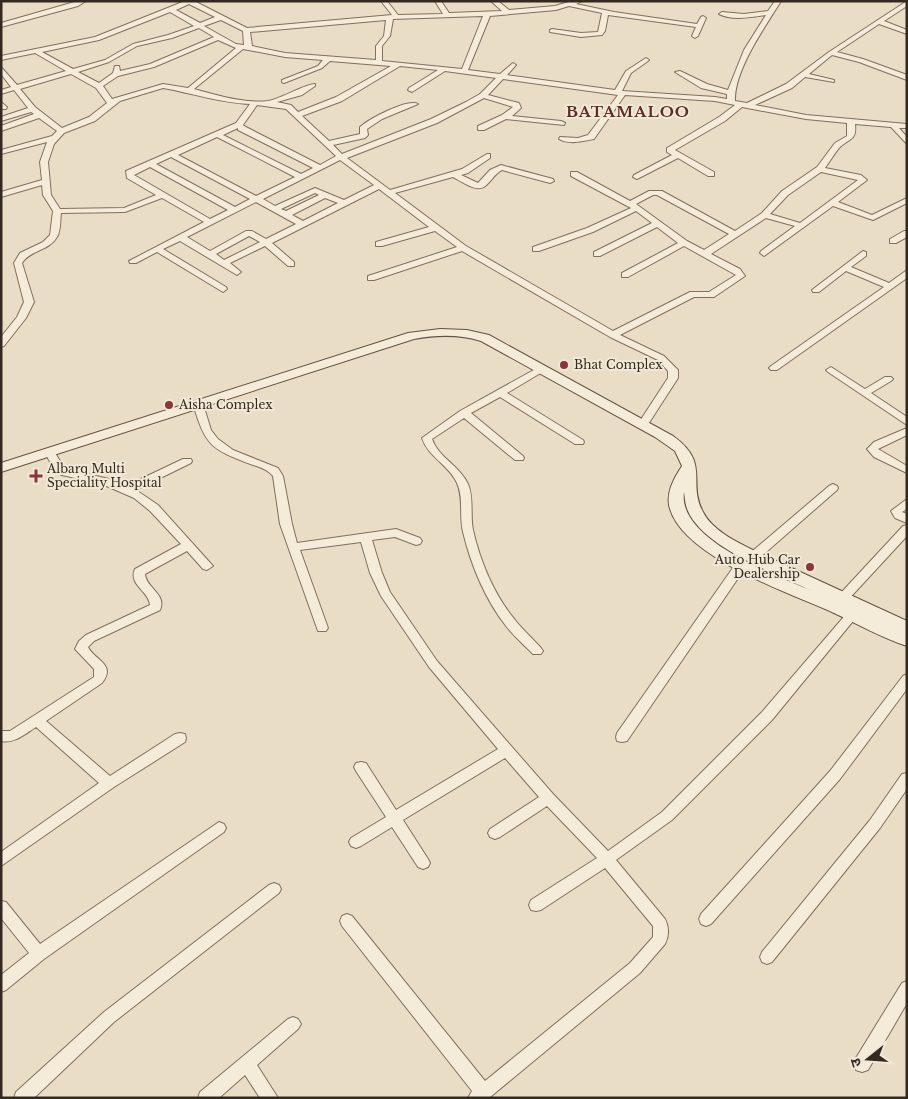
<svg xmlns="http://www.w3.org/2000/svg" width="908" height="1099" viewBox="0 0 908 1099" font-family="'Libre Baskerville','Noto Sans Devanagari',serif">
	<rect width="100%" height="100%" fill="#e9ddc6"/>
	<g fill="none" stroke-linecap="round" stroke-linejoin="round">
		<g stroke="#826f5e" stroke-width="2">
			<path id="street" d="M78 1H86L78 6 1 27V23Z
				M185 1H194L247 28 392 15 381 1H387L398 15 443 14 435 1H441L449 13 502 11 491 1H498L509 10 555 6 572 1H582L576 4 614 12 697 24 701 17 703 16 706 18 698 36 695 38 692 36 696 27 608 15 605 31 602 35 581 37 550 32V30L552 29 581 33 598 32 602 13 569 6 556 10 490 16 468 70 500 74 513 63 516 65 507 75 615 90 626 71 646 58 649 60 648 61 631 73 622 91 715 97 727 99V94L701 88 675 72 680 71 707 84 728 90 744 50 766 15C751 17 732 21 719 14L722 12 744 14 768 11 775 1H781C765 27 734 70 735 101L747 103 786 84 829 52 907 1V6L884 21 907 30V34L879 24 837 52 863 59 907 75V80L859 62 832 55 809 74 834 80V82L805 77 792 88 755 105 806 115 907 124V128H899L907 137V144L891 127 855 124C857 141 849 138 839 148 834 154 830 161 825 168L861 175 867 180 838 202 872 215 907 198V203L873 220 833 206 764 256 760 253 761 251 795 226 766 218 711 254 740 269 745 276 714 297H694L620 335 664 356 678 370V378L647 426 643 427 638 424 668 378V371L658 360 610 337 462 251 374 280H368V276L457 247 435 231 382 246H376V242L429 227 379 189 272 243 294 262V266H288L265 246 230 263 241 272 237 275 180 241 163 249 226 287 227 289 223 292 157 252 136 263H130L129 261 204 222 162 198 125 212 61 213C60 220 61 231 57 237 49 251 30 250 22 263L34 302 26 318 4 346 1 347V337L17 317 24 302 14 263 20 253 43 242 50 235 53 211 43 195 42 185 1 197V192L42 180 40 162 47 142 1 154V150L52 136 57 131 39 118 1 131V126L34 114 31 112 1 121V117L28 108 14 90 1 94V90L11 87 1 74V67L17 85 66 71 35 53 1 60V56L95 37ZM189 4 215 17 200 23 176 10ZM170 12 194 26 168 35 133 44 105 60 73 69 42 52 99 40ZM483 16 462 69 382 61V46L390 36 393 19ZM221 20 243 31 244 45 236 44 204 26ZM386 20 384 36 376 46V60L285 53 252 46 250 32ZM199 28 214 37 150 64 120 71 119 66H115L113 73 99 83 78 72 109 62 137 46 172 38ZM218 40 236 48 188 88 163 84 112 99 103 86 118 76 154 67ZM243 49 285 57 323 60 318 66 282 80V82L284 83 322 68 330 61 391 66 336 97 298 112 291 105 277 102 302 95 315 86V84C308 83 280 99 268 101 245 104 216 95 194 89ZM400 66 438 70 409 88 408 90 412 92 445 71 496 78 480 94 466 102 431 119 342 154 333 145 365 138 368 135 367 129 382 119 418 104C408 98 369 119 360 127V134L329 141 302 116 342 101ZM71 74 96 88 107 103 89 117 62 128 35 107 20 89ZM503 79 618 95 588 135 578 138 560 137 559 139C569 145 583 141 594 139L625 95 715 101 735 105 719 117 667 148V152L672 155 634 175 633 177 637 179 678 158 708 176H714V172L675 150 725 121 742 107 806 119 847 123V136L835 143 817 167 782 191 762 213 735 231 662 191H649L630 201 577 172H571V176L631 208 587 228 533 247V251H539L593 232 636 211 652 223 594 252V256H600L657 227 678 243 622 273V277H628L684 246 736 275 709 292H690L613 331 466 246 395 193 453 177C461 181 475 192 484 187 491 182 494 174 502 170L550 183 554 181 553 179 501 165 490 170 478 183 461 175 468 173 490 158V154H487L462 169 390 190 347 158 437 123 484 98 513 107 502 115 478 126V130H484L506 119 564 125 565 123 561 121 512 116 521 108 519 103 488 95ZM163 88C192 93 220 103 250 104L236 123 126 171 127 178 156 195 124 208 60 209 51 195 48 162 54 144 64 133 95 121 120 101ZM257 105 286 109 336 156 320 165 244 126 243 125ZM238 128V130L313 168 301 174 223 135ZM217 137 295 177 256 196 178 155ZM171 157 250 199 235 207 156 164ZM340 160 374 185 344 200 315 188 275 206 263 199ZM150 167 228 210 210 219 134 175ZM821 172 858 180 800 223 770 214 788 195ZM315 193 319 195 286 211 281 209ZM653 195H657L729 234 704 250 687 241 636 204ZM325 198 338 203 303 221 292 215ZM256 202 296 224 266 239 252 231H246L210 251 187 237ZM249 236 260 242 224 260 216 254Z
				M1 102 7 107 6 109H1Z
				M904 231H907V237L896 243H890V239Z
				M863 251 866 252V256L851 267 889 283 907 270V278L777 370H771L769 368 771 366 884 287 846 271 819 292H813L812 290Z
				M541 366 546 369 544 371 507 393 583 440 584 442 583 444H575L500 397 471 413 523 456 524 458 523 460H515L464 418 432 439C438 457 460 466 468 484 474 498 470 515 473 530 480 561 494 595 515 620 523 630 532 638 541 648L543 651 541 654H533C524 645 514 636 506 626 485 599 471 565 463 532 459 516 464 498 457 483 449 465 428 457 422 438L460 411Z
				M831 367 865 389 885 377H891L893 379 891 381 871 393 907 417V425L828 372 826 370Z
				M198 401 203 404 211 430 218 439 233 450 278 468 283 476 292 524 297 543 396 529 420 538 422 541 420 544 416 545 395 537 372 540 382 573 390 592 437 661 553 794 608 851 662 812 762 712 848 612H856L858 615 772 720 672 820 616 860 665 919C669 927 669 936 665 944L640 973 489 1098H468L472 1091 342 926 340 921 342 916 347 914 352 916 485 1081 630 963 653 937V926L605 868 541 910 536 911 531 910 529 905 531 900 597 858 547 806 500 837 495 839 490 837 488 833 490 829 539 797 505 758 403 820 428 859 430 863 428 867 423 869 418 867 392 827 361 846 356 848 351 846 349 842 351 838 386 817 356 771 354 767 356 763 361 762 366 763 396 810 498 749 429 667 381 596 370 573 361 542 300 550 328 628 326 631H318L280 524 273 476C268 470 260 467 253 465 211 449 206 447 193 404Z
				M907 428V435L878 449 907 466V473L874 457 867 449 874 442Z
				M50 450 54 451 64 468 69 470 109 479 126 486 183 459H191L192 461 191 463 136 490 158 505 213 566 207 570 203 569 187 551 145 574C146 588 167 594 160 610L94 641 88 647C94 660 117 664 102 683L46 721 110 776 175 734 180 733 185 734 186 738 185 742 114 787 1 866V852L99 783 36 727C25 734 14 744 1 741V731H10L94 677V669L75 649 79 641 86 635 150 605C149 591 128 585 135 569L181 544 150 511 134 498 102 484 62 475 56 472 45 453Z
				M833 484 837 486 838 488 837 490 757 560H749L747 557 749 554 829 486Z
				M907 499V509L902 512 907 514V523L895 518 891 511Z
				M907 525V536L846 602H838L836 599 838 596 903 526Z
				M741 561 745 562 747 565 745 568 627 741 622 742 617 741 616 737 617 733 737 562Z
				M907 674V689L840 779 711 924 706 926 701 924 699 919 701 914 830 771 903 676Z
				M907 773V789L880 828 772 962 767 964 762 962 760 957 762 952 870 820 902 774Z
				M219 822 224 824 226 828 224 832 44 959 6 990 1 992V975L29 953 1 918V901L6 902 40 944Z
				M274 883 279 885 281 889 279 893 114 1022 34 1098H14L16 1092 104 1012 269 885Z
				M907 981V1003L868 1070 862 1072 856 1070 854 1064 856 1058 902 983Z
				M293 1017 298 1019 301 1024 298 1029 257 1065 278 1098H260L245 1075 219 1098H198L200 1092 288 1019Z"/>
		</g>
		<g stroke="#645141" stroke-width="2">
			<path id="secondary" d="M440 329 467 330 489 335 673 436C711 463 687 482 703 512 713 532 741 544 759 553L907 621V646C882 638 858 624 834 613 790 593 685 558 670 509 665 494 674 478 682 466L675 451 655 437 481 341C458 334 437 335 414 339L1 472V463L408 333ZM684 492C685 498 685 505 688 511 704 548 777 574 812 591 776 575 677 540 684 492Z"/>
		</g>
		<use href="#street" fill="#f4ebd9" fill-rule="evenodd"/>
		<use href="#secondary" fill="#f4ebd9" fill-rule="evenodd"/>
	</g>
	<g fill="#8a363a" stroke="#f1e8d5" stroke-width="2">
		<circle cx="564" cy="365" r="5"/>
		<circle cx="169" cy="405" r="5"/>
		<path d="M33.5 468.5h5v5h5v5h-5v5h-5v-5h-5v-5h5z"/>
		<circle cx="810" cy="567" r="5"/>
	</g>
	<g text-anchor="middle" stroke-width="4" stroke-linejoin="round" paint-order="stroke">
		<g font-size="12" fill="#342920" stroke="#f1e8d5" text-anchor="start">
			<text x="574" y="369">Bhat Complex</text>
			<text x="179" y="409">Aisha Complex</text>
			<text x="47" y="473">Albarq Multi<tspan x="47" dy="14">Speciality Hospital</tspan></text>
			<text x="800" y="564" text-anchor="end">Auto Hub Car<tspan x="800" dy="14">Dealership</tspan></text>
		</g>
		<g font-size="15" font-weight="bold" letter-spacing="1" fill="#5b2d25" stroke="#f1e8d5">
			<text x="628" y="117">BATAMALOO</text>
		</g>
	</g>
	<rect width="908" height="1099" fill="none" stroke="#342920" stroke-width="5"/>
	<g transform="translate(868 1059) rotate(253)" stroke="#f1e8d5" stroke-width="4" paint-order="stroke">
	<path d="M0-4L9 19L0 12L-9 19Z" fill="#342920"/>
	<text y="-8" font-size="14" font-weight="bold" text-anchor="middle" fill="#342920">उ</text>
	</g>
</svg>
